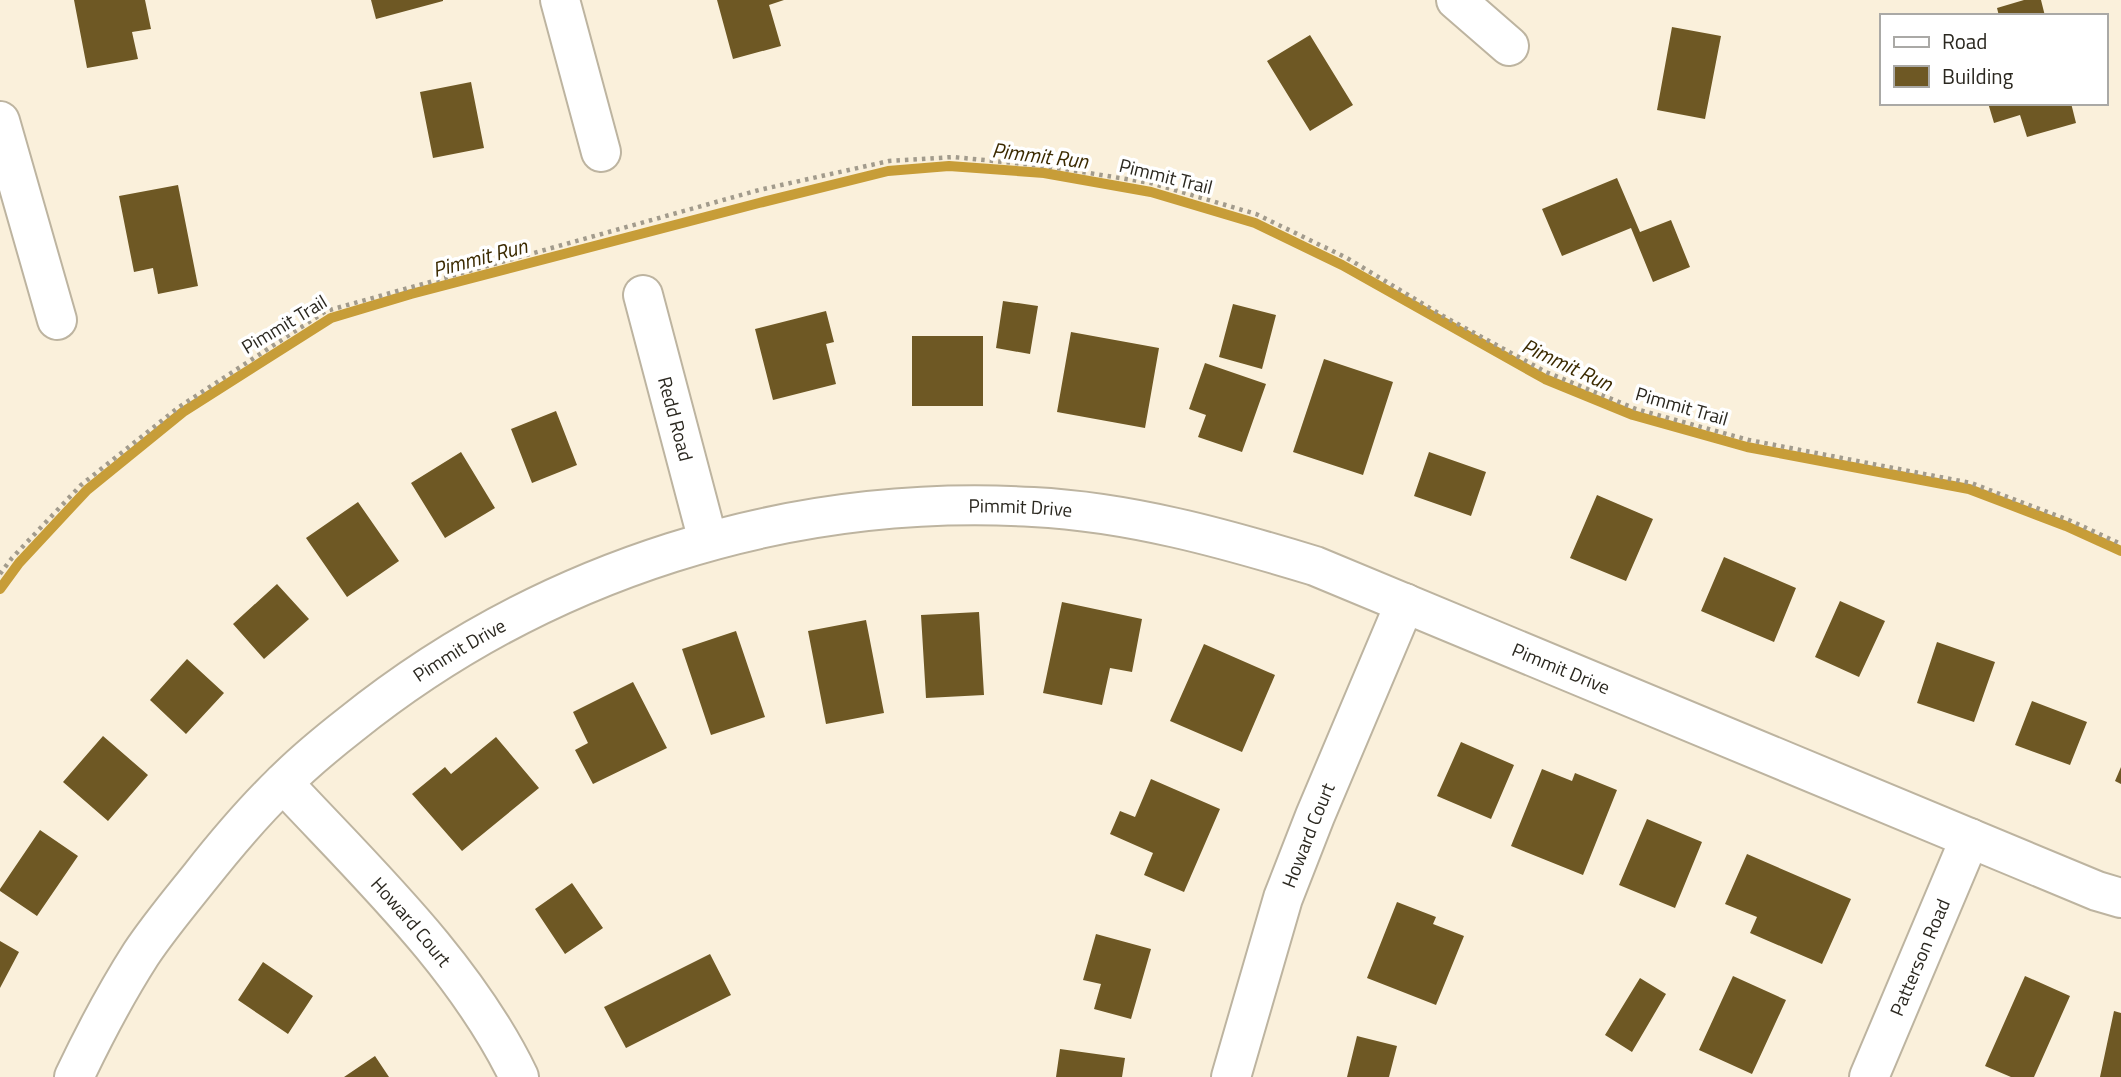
<svg xmlns="http://www.w3.org/2000/svg" width="2121" height="1077" viewBox="0 0 2121 1077" font-family="'Titillium Web',sans-serif">
	<rect width="100%" height="100%" fill="#faf0db"/>
	<g fill="none" stroke-linecap="round" stroke-linejoin="round">
		<path stroke="#c79d38" stroke-width="10" d="M0 589 19 563 87 490 183 412 331 318 411 294 759 203 888 171 949 166 1044 173 1151 192 1255 223 1342 265 1545 379 1633 415 1747 447 1969 489 2066 526 2121 551"/>
	</g>
	<path fill="#6e5824" d="M74 0H145L151 29 132 32 138 59 87 68Z
		M371 0H443V1L376 19Z
		M717 0H784L769 5 781 46 733 59Z
		M2024 0H2041L2045 16H1999L1997 8Z
		M1672 27 1721 36 1705 119 1657 110Z
		M1310 35 1353 105 1310 131 1267 61Z
		M471 82 484 148 433 158 420 92Z
		M1988 103H2071L2076 123 2027 137 2020 115 1994 123Z
		M1617 178 1640 232 1671 220 1690 267 1653 282 1631 228 1562 256 1542 209Z
		M178 185 198 286 158 294 153 268 134 272 119 196Z
		M1003 301 1038 306 1030 354 996 348Z
		M1233 304 1276 315 1262 369 1219 357Z
		M826 311 834 342 826 344 836 384 773 400 755 329Z
		M1071 332 1159 348 1145 428 1057 412Z
		M912 336H983V406H912Z
		M1324 359 1393 382 1363 475 1293 452Z
		M1205 363 1266 384 1242 452 1198 437 1206 415 1189 409Z
		M556 411 577 465 532 483 511 429Z
		M461 452 495 508 445 538 411 483Z
		M1429 452 1486 472 1471 516 1414 496Z
		M1597 495 1653 519 1626 581 1570 558Z
		M358 502 399 561 347 597 306 538Z
		M1724 557 1796 588 1774 642 1701 611Z
		M277 584 309 619 264 659 233 624Z
		M1840 601 1885 621 1859 677 1815 657Z
		M1062 602 1142 619 1132 672 1110 668 1102 705 1043 693Z
		M979 612 984 695 926 698 921 615Z
		M866 620 884 713 826 724 808 631Z
		M736 631 765 717 711 735 682 649Z
		M1937 642 1995 662 1974 722 1917 703Z
		M1204 644 1275 675 1242 752 1170 721Z
		M187 659 224 693 186 734 150 700Z
		M633 682 667 748 593 784 575 750 588 743 573 712Z
		M2032 701 2087 722 2070 765 2015 745Z
		M103 736 148 775 108 821 63 782Z
		M496 737 539 788 462 851 412 794 445 767 451 774Z
		M1461 742 1514 765 1491 819 1437 796Z
		M2121 767V784L2115 781Z
		M1542 769 1572 781 1575 773 1617 790 1583 875 1511 846Z
		M1151 779 1220 809 1184 892 1144 875 1153 853 1110 834 1120 811 1135 817Z
		M1647 819 1702 842 1675 908 1619 885Z
		M40 830 78 856 37 916 0 891V889Z
		M1747 854 1851 899 1822 964 1750 933 1757 917 1725 904Z
		M572 883 603 928 565 954 535 909Z
		M1397 902 1436 917 1433 924 1464 936 1436 1005 1367 978Z
		M1096 934 1151 949 1131 1019 1094 1009 1101 984 1083 980Z
		M0 941 19 952 0 988Z
		M710 954 731 995 626 1048 604 1007Z
		M263 962 313 996 288 1034 238 1000Z
		M1733 976 1786 1000 1752 1074 1699 1050Z
		M2025 976 2070 996 2034 1077H2011L1985 1066Z
		M1640 978 1666 994 1632 1052 1605 1035Z
		M2114 1011 2121 1013V1077H2100Z
		M1357 1036 1397 1046 1389 1077H1347Z
		M1060 1049 1125 1058 1122 1077H1056Z
		M375 1056 389 1077H344Z"/>
	<g fill="none" stroke-linecap="round" stroke-linejoin="round">
		<g stroke="#bdb4a0" stroke-width="42">
			<g id="minor">
				<path d="M560 0 601 152"/>
				<path d="M1456 0 1509 46"/>
				<path d="M0 121 57 320"/>
				<path id="s1" d="M643 295 708 541"/>
				<path id="s2" d="M283 783C367 873 465 965 519 1077"/>
				<path id="s3" d="M74 1077C94 1035 116 993 141 954 159 927 180 902 200 877 226 844 253 812 283 783 304 762 327 743 350 725 543 570 787 493 1033 507 1130 512 1223 538 1315 566L2097 891 2121 898"/>
				<path id="s4" d="M1231 1077 1283 898 1315 816 1405 603"/>
				<path id="s5" d="M1869 1077 1970 838"/>
			</g>
		</g>
		<path stroke="#a29b8c" stroke-width="4.5" stroke-dasharray="3.5 5" stroke-linecap="butt" d="M0 574 12 558 81 485 179 407 326 311 759 190 889 161 953 157 1045 166 1151 183 1256 214 1347 258 1443 316 1546 372 1636 409 1749 440 1971 483 2071 521 2121 544"/>
		<use href="#minor" stroke="#fff" stroke-width="38"/>
	</g>
	<g text-anchor="middle" stroke-width="7" stroke-linejoin="round" paint-order="stroke">
		<g font-size="19" fill="#2b2820" stroke="#fff">
			<text transform="translate(1166 176) rotate(14)" y="7">Pimmit Trail</text>
			<text transform="translate(284 324) rotate(-31)" y="7">Pimmit Trail</text>
			<text transform="translate(1682 406) rotate(16)" y="7">Pimmit Trail</text>
			<text dy="7" stroke="none"><textPath href="#s1" startOffset="128">Redd Road</textPath></text>
			<text dy="7" stroke="none"><textPath href="#s3" startOffset="1172">Pimmit Drive</textPath></text>
			<text dy="7" stroke="none"><textPath href="#s3" startOffset="584">Pimmit Drive</textPath></text>
			<text dy="7" stroke="none"><textPath href="#s3" startOffset="1740">Pimmit Drive</textPath></text>
			<text dy="7" stroke="none"><textPath href="#s4" startOffset="254">Howard Court</textPath></text>
			<text dy="7" stroke="none"><textPath href="#s2" startOffset="189">Howard Court</textPath></text>
			<text dy="7" stroke="none"><textPath href="#s5" startOffset="130">Patterson Road</textPath></text>
		</g>
		<g font-size="21" font-style="italic" fill="#3b2a00" stroke="#fff">
			<text transform="translate(1040 156) rotate(7)" y="7">Pimmit Run</text>
			<text transform="translate(480 258) rotate(-15)" y="7">Pimmit Run</text>
			<text transform="translate(1567 365) rotate(25)" y="7">Pimmit Run</text>
		</g>
	</g>
	<rect x="1880" y="14" width="228" height="91" fill="#ffffff" stroke="#aaa9a6" stroke-width="2"/>
	<rect x="1894" y="37" width="35" height="10" fill="#ffffff" stroke="#aaa9a6" stroke-width="2"/>
	<text x="1942" y="49" font-size="21" fill="#2b2820">Road</text>
	<rect x="1894" y="66" width="35" height="21" fill="#6e5824" stroke="#aaa9a6" stroke-width="2"/>
	<text x="1942" y="84" font-size="21" fill="#2b2820">Building</text>
</svg>
